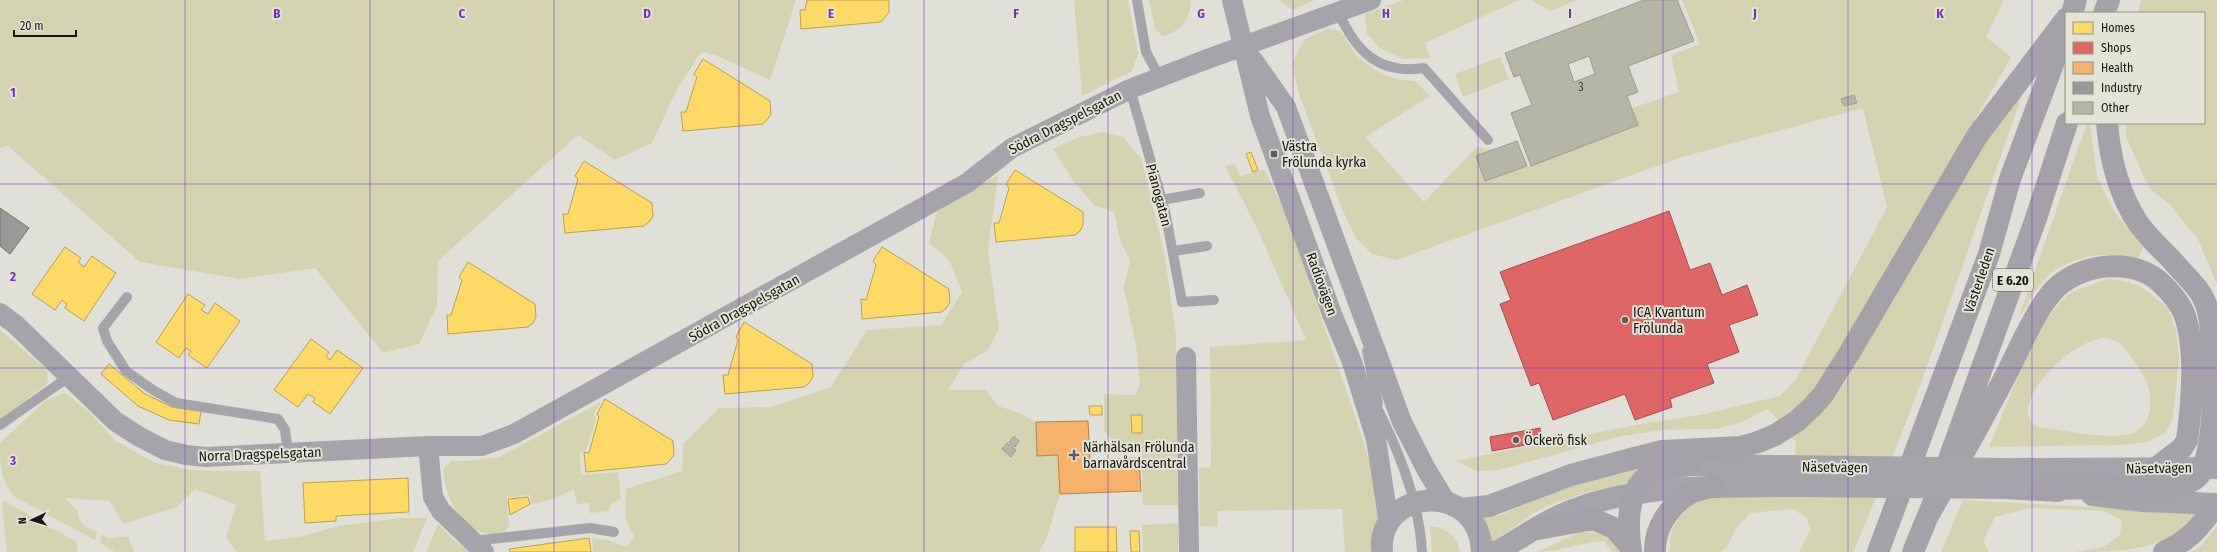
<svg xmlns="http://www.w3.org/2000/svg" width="2217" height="552" viewBox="0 0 2217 552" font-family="'Fira Sans Condensed',sans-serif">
	<rect width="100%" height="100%" fill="#e0e0d9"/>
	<path fill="#d4d3b0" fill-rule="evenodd" d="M0 0H796L770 80 715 55 701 52 676 91 652 143 615 160 578 135 438 261 437 306 419 344 383 353 315 268 241 279 140 262 8 146 0 148Z
		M1074 0H1128L1138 54 1132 71 1082 96Z
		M1149 0H1191C1190 20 1181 32 1162 36L1155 28Z
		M1279 0H1315L1293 10Z
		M1404 0H1519L1425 43 1430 58 1403 59 1381 49 1367 34 1365 14Z
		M1531 0H1577L1550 11Z
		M1682 0H2004L1986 37 2011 57 1932 195 1810 398 1782 423 1767 409 1743 422 1716 429 1661 430 1622 436 1499 470 1477 471 1455 461 1646 423 1700 415 1780 396 1796 379 1887 207 1863 108 1682 157 1396 260 1372 254 1356 238 1343 211 1299 94 1292 63 1305 39 1329 28 1340 31 1356 55 1375 70 1396 79 1415 81 1430 96 1365 137 1424 202 1477 147 1496 150 1515 167 1531 166 1638 125 1632 108 1679 92 1671 55 1700 44Z
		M2141 0H2217V285L2198 239 2169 204 2149 188 2127 139 2125 123H2204V13H2138Z
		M1500 57 1509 79 1463 97 1455 74Z
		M2022 95C1968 248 1918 404 1853 552H1799L1810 531 1807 518 1793 509 1750 513 1736 529 1726 548 1720 552H1669L1672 530 1680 516 1695 503 1715 496 1792 495 1796 442 1789 436 1830 403 1844 384 1988 138 2015 97Z
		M2087 123H2090L2097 177 2114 211 2143 248 2138 258C2106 252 2074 254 2048 276 2037 285 2026 307 2018 319Z
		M1103 132 1123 137 1141 158 1164 252 1176 336 1178 505H1143L1142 447 1115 443 1104 431V394L1135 395 1140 384 1136 346 1124 288 1130 260 1120 240 1114 212 1095 206 1074 182 1053 149 1079 137Z
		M1234 164 1241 177 1257 170H1265L1288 219 1365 446 1379 499V513L1370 552H1345L1342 509 1218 511 1217 527 1200 526 1199 468 1211 467 1210 347 1306 340 1257 228 1225 166Z
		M998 175 988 250 999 329 988 350 964 364 948 390H986L998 406 1020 413 1036 422 1037 456 1058 455 1060 494 1046 540 1039 552H593L592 538 608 540 626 547 634 537 625 517 626 489 682 471 683 444 719 408 771 407 831 387 867 330 941 325 962 292 949 260 929 243 938 208Z
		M2108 279 2125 281 2142 287 2167 307 2176 330 2179 358 2173 418 2165 433 2148 442 2121 445 1989 447C2006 408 2036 320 2068 295 2079 287 2095 284 2108 279ZM2101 338C2107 338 2114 339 2119 343 2127 350 2145 375 2148 385 2153 402 2151 426 2133 433 2111 441 2062 430 2039 427 2006 411 2055 362 2073 351 2082 345 2091 340 2101 338Z
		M0 330 47 370 48 383 0 420Z
		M65 393 88 411 116 441 153 462 190 470 260 471 265 541 304 536 338 526 401 518H427L413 552H237L226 537 236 505 195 489 177 507 123 524 110 501 65 498 78 511 79 518 84 526 97 532 95 540 15 497C0 480 0 467 0 443L46 400Z
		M601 402 594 413 596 420 586 450 580 452 581 475 618 472 621 499 610 505 609 511 590 513 589 503 577 504 574 489 554 499 532 504 530 495 507 497 509 525 505 532C500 532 494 534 489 534 458 529 445 495 443 469L451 461H468L499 457Z
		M1640 467V471L1630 482 1585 493 1557 502 1534 513 1489 544 1480 517 1500 515 1568 487Z
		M1963 500 2199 513C2191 520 2184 529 2175 534 2143 552 2111 552 2075 552L2103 547 2120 535 2122 520 2104 511 2031 508 1995 517 1983 541 1989 552H1941Z
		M4 501 77 542V552H7L2 505Z
		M1178 523V552H1143L1142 525Z
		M438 524 456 542 474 552H426Z
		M2217 526V552H2191L2202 545Z
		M1430 527C1445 526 1458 537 1460 552H1432Z
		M1580 532C1603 532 1607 535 1621 552H1612L1604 541C1581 542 1560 552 1537 552Z
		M102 534 106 538C114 539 123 535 129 537V542L133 546 134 552H115L100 543Z"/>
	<path fill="#ffd966" stroke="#b99e4c" d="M807 0H889V12L881 22 801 29 800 10H805Z
		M703 59 770 101 771 114 767 120 763 124 683 131 681 112H686L697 77 694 74Z
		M1251 152 1258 170 1253 172 1246 154Z
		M584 161 652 203 653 216 649 222 644 226 565 233 563 214H568L578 179 575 176Z
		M1015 170 1083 212V225L1080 231 1075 235 996 242 994 223H999L1009 188 1006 184Z
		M65 247 81 258 78 262 84 267 92 256 116 273 84 321 65 308 67 304 62 300 55 310 32 294Z
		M882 247 949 289 950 302 947 307 942 312 862 319 861 299 866 300 876 265 873 261Z
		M468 262 535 304 536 317 533 323 528 327 448 334 447 315H451L462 280 459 277Z
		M188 294 205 305 201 310 208 314 215 303 240 321 207 368 188 355 191 351 186 348 179 358 156 342Z
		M744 322 812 364 813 377 809 383 804 387 725 394 723 375H728L738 340 736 337Z
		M311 339 329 352 326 357 330 360 337 350 363 368 330 414 313 402 315 398 308 394 298 407 274 390Z
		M109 364 145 394 172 407 201 411 199 424 169 420 138 406 101 374Z
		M605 399 673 441 674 455 670 460 666 464 586 472 584 452 589 453 599 417 597 414Z
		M1089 406H1102V415H1090Z
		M1131 415H1142V433H1132Z
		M408 478 409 512 336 516V521L305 523 303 483Z
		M528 497 530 504 510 515 508 499Z
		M1075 527H1116L1117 552H1075Z
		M1130 531H1139L1140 552H1131Z
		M589 538 591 552H510L509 549Z"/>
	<path fill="#e06666" stroke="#a34e4c" d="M1669 211 1690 270 1710 263 1722 295 1747 285 1758 315 1729 325 1739 352 1707 364 1714 383 1670 399 1672 407 1635 420 1625 394 1553 420 1539 383 1531 386 1500 304 1511 300 1500 272Z
		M1540 428 1542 442 1492 451 1490 437Z"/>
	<path fill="#f6b26b" stroke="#b38350" d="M1088 421 1090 460 1139 458 1141 491 1060 494 1058 455 1037 456 1036 422Z"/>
	<path fill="#999" stroke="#727170" d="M0 208 29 228 10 254 0 246Z"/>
	<path fill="#b6b6a6" stroke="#9c9c98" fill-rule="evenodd" d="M1644 0H1677L1694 41 1628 66 1638 92 1627 96 1638 125 1531 166 1511 113 1532 105 1520 75 1514 77 1505 53ZM1589 56 1595 74 1574 82 1568 64Z
		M1854 95 1857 103 1844 106 1841 99Z
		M1517 141 1527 166 1485 181 1476 156Z
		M1014 436 1019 441 1015 447 1009 442Z
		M1007 443 1016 450 1011 457 1002 449Z"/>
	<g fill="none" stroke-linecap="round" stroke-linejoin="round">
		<path stroke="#a5a4ab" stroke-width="10" d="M1137 0 1146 52 1160 78
			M1338 12C1356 51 1378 75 1424 68L1488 140
			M1130 89 1165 211 1182 302 1214 300
			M1162 200 1200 193
			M1173 251 1207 246
			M127 297 103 328 107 341 126 371 153 390 176 403 278 419 285 430 288 454
			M1367 351 1378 404
			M1371 396C1396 444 1419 497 1422 552
			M0 425 70 376
			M473 541 590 528 614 532"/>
		<path stroke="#a5a4ab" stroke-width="20" d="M1232 0 1260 116 1332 314 1352 362 1376 439 1389 524
			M1253 60 1286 107 1402 422 1426 469 1446 502
			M0 313 16 325 115 421 138 436 165 450 186 455 206 457 428 446H482L514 434 967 183 1012 148 1130 89 1202 61 1371 0
			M1186 357 1189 552
			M428 446 433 497 441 511 484 552"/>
		<path stroke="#a5a4ab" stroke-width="22" d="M2007 469 2217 468
			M2005 488 2058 491
			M2092 495 2143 501 2217 504
			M1461 509 1489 506 1571 475 1635 458 1670 460 1690 465 1790 466
			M1382 552C1376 488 1479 479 1482 552
			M1496 552C1518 540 1540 524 1563 514 1633 483 1715 487 1790 486"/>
		<path stroke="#a4a2a8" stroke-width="22" d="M2072 13 2076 0
			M2104 13 2109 0
			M1635 458 1662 451 1741 447 1758 442 1775 435 1797 421 1811 408 1823 395 1850 352 1977 136 2066 19
			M1949 459 2035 221 2067 123
			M2040 489 2174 487C2183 485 2195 482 2200 474 2217 446 2217 336 2206 304 2199 286 2183 274 2171 259 2160 248 2147 236 2138 223 2118 193 2110 159 2107 123
			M1929 514C1956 467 1983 419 2008 371 2020 347 2038 305 2057 287 2084 263 2135 257 2162 284 2171 293 2181 304 2185 316 2197 352 2192 403 2187 440L2182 448 2156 468
			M1538 529 1593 519 1614 528 1630 546
			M1631 552C1627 524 1625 483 1657 471 1667 467 1679 467 1690 465
			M1655 552C1654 529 1669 506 1689 494 1696 490 1705 489 1713 486
			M1878 552 1989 254 2010 179 2065 32
			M1913 552 1934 501
			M2164 552C2191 539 2199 528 2217 504"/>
		<path stroke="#a5a4ab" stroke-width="22" d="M1790 466 2007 469
			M1790 486 2005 488"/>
	</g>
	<path fill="none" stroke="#7b2cbf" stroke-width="1" stroke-opacity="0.55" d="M185 0V552M370 0V552M554 0V552M739 0V552M924 0V552M1108 0V552M1293 0V552M1478 0V552M1663 0V552M1848 0V552M2032 0V552M0 184H2217M0 368H2217"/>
	<g fill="#5d5c57" stroke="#e3e3d6" stroke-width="1.5">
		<rect x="1270" y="150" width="8" height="8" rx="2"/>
		<circle cx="1625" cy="320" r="4"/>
		<circle cx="1516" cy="440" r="4"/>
		<path d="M1072 449h4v4h4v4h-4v4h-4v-4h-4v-4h4z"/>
	</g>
	<g text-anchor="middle" stroke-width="4" stroke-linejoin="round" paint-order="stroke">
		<g font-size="12" fill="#3e3d36">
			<text x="1581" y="91">3</text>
		</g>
		<rect fill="#e3e3d6" stroke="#54534c" stroke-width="1" x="1993" y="269" width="40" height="22" rx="3"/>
		<g font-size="13" font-weight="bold" fill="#161511">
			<text x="2013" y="285">E 6.20</text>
		</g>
		<g font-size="14" fill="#161511" stroke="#e3e3d6">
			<text transform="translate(1065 122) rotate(-27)" y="5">Södra Dragspelsgatan</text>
			<text transform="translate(1159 195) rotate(75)" y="5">Pianogatan</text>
			<text transform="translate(1979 280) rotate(-71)" y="5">Västerleden</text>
			<text transform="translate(1322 284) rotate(70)" y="5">Radiovägen</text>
			<text transform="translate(744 308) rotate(-29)" y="5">Södra Dragspelsgatan</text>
			<text transform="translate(260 454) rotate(-2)" y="5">Norra Dragspelsgatan</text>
			<text transform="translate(1835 467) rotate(1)" y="5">Näsetvägen</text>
			<text transform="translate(2159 468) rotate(-1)" y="5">Näsetvägen</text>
		</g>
		<g font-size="14" fill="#161511" stroke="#e3e3d6" text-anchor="start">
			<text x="1282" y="151">Västra<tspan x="1282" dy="16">Frölunda kyrka</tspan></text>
			<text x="1633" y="317">ICA Kvantum<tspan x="1633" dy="16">Frölunda</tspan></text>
			<text x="1524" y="445">Öckerö fisk</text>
			<text x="1083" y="452">Närhälsan Frölunda<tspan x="1083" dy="16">barnavårdscentral</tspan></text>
		</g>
	</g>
	<g font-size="13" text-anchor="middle" font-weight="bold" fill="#7b2cbf" stroke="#e3e3d6" stroke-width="4" stroke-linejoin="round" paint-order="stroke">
		<text x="277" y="18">B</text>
		<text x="462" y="18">C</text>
		<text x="647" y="18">D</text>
		<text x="831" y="18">E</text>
		<text x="1016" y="18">F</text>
		<text x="1201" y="18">G</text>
		<text x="1386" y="18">H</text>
		<text x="1570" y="18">I</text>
		<text x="1755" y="18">J</text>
		<text x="1940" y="18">K</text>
		<text x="13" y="97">1</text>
		<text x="13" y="281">2</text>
		<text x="13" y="465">3</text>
	</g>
	<rect x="2065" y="12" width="140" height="112" fill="#e3e3d6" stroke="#919187"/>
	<rect x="2073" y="22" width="20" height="12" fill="#ffd966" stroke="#919187"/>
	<text x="2101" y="32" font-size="12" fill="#161511">Homes</text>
	<rect x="2073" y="42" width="20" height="12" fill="#e06666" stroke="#919187"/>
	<text x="2101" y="52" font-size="12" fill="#161511">Shops</text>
	<rect x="2073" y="62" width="20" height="12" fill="#f6b26b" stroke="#919187"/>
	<text x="2101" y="72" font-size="12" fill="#161511">Health</text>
	<rect x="2073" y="82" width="20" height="12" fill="#999999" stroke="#919187"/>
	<text x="2101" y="92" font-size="12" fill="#161511">Industry</text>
	<rect x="2073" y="102" width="20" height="12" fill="#b6b6a6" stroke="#919187"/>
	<text x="2101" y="112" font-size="12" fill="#161511">Other</text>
	<g transform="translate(32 520) rotate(266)" stroke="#e3e3d6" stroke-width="3" paint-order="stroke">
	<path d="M0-3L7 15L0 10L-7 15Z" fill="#161511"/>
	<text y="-6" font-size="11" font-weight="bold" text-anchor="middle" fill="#161511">N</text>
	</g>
	<path d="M14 30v6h62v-6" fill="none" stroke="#161511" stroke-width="2"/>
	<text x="20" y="30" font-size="12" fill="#161511" stroke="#e3e3d6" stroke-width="3" paint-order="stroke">20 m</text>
</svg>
